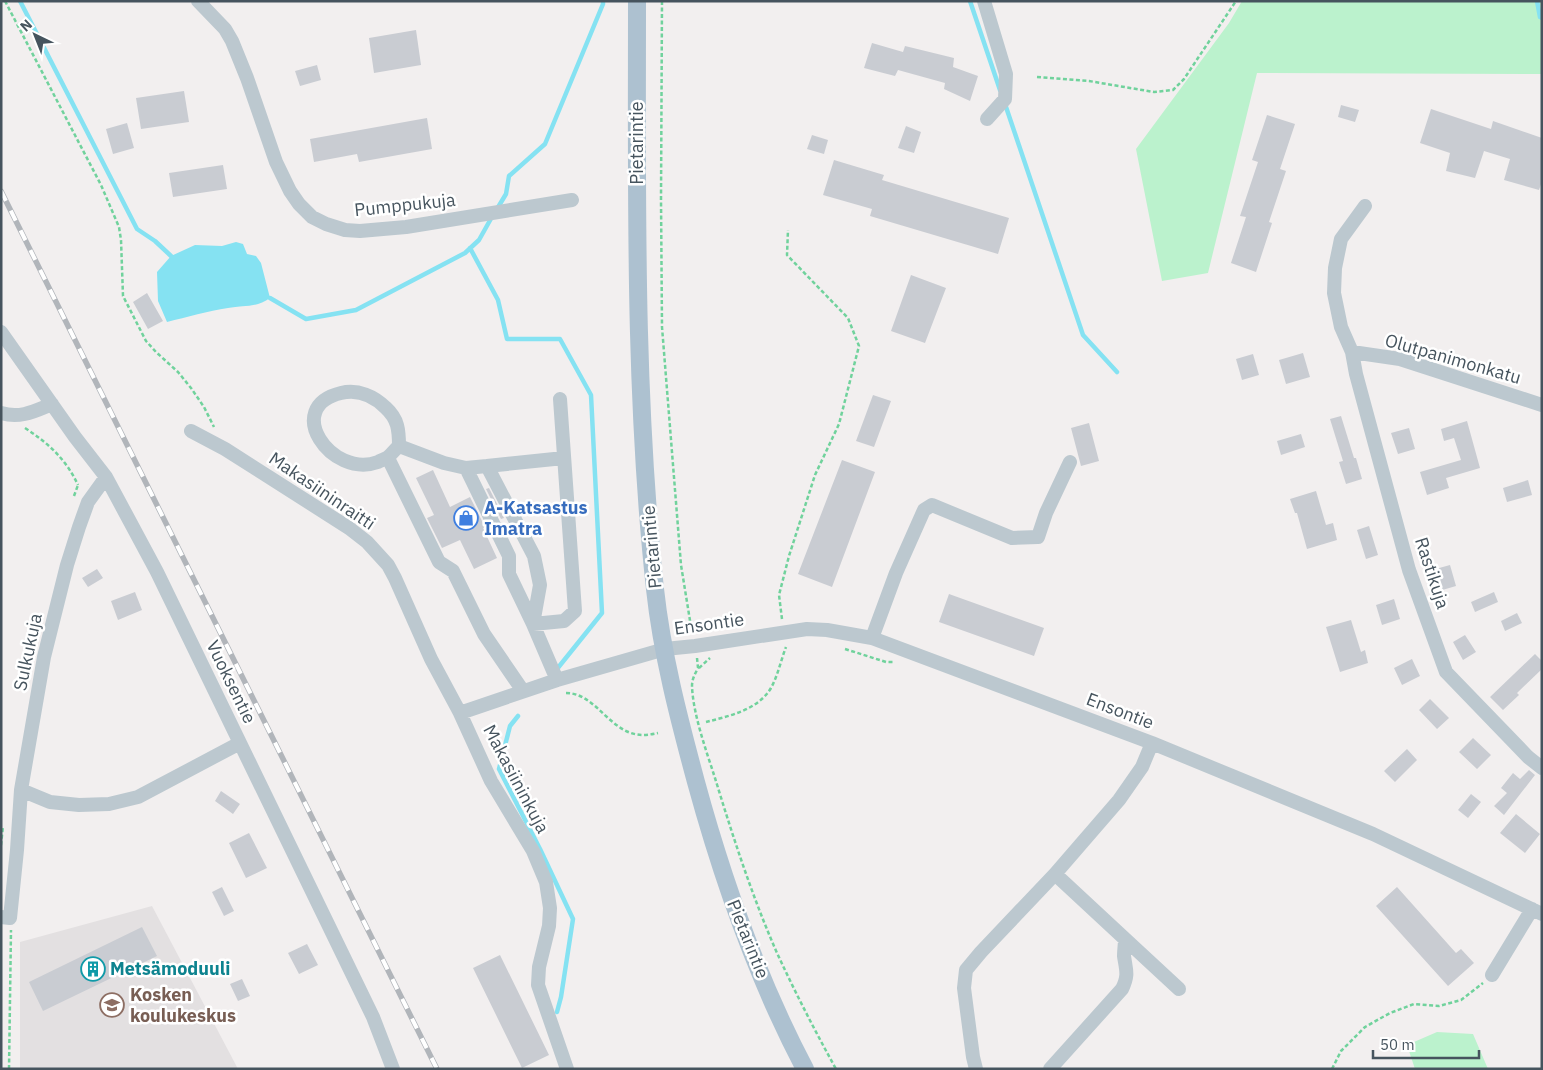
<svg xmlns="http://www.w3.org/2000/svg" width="1543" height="1070" viewBox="0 0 1543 1070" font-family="'IBM Plex Sans',sans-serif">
	<rect width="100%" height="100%" fill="#f2efef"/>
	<path fill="#e3e0e1" d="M152 906 238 1069H20V942Z"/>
	<path fill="#bbf2cd" d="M1242 1H1542V74L1257 73 1208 273 1162 281 1136 149 1229 23Z
		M1437 1032 1473 1034 1488 1069H1415L1407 1045Z"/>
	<path fill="#85e2f2" d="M236 242 243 244 247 254 256 256 261 263 270 298C257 308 243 305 228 308 208 311 187 317 167 322L158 301 157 272 171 256 195 245 222 246Z"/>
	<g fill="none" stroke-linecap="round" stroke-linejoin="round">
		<path stroke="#85e2f2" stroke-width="4.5" d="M20 1 137 229 155 241 171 256
			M970 1 1000 90
			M1537 1 1540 17 1542 18
			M1005 104 1083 335 1117 372
			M497 209 506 194 509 176 545 144 603 4V1
			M470 248 498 300 507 339H560L591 395 602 613 557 669
			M270 298 306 319 356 310 465 253 479 240 493 215
			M518 716 510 726 499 769 540 849 573 919 561 997 557 1012"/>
	</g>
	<path fill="#c9ccd2" d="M416 30 421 65 374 73 369 38Z
		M872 43 903 52 905 46 954 58 953 67 978 76 970 101 944 89 945 83 898 70 895 76 864 68Z
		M317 65 321 80 300 86 295 71Z
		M184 91 189 122 141 129 136 98Z
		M1341 105 1359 110 1355 122 1338 117Z
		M1431 109 1491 129 1493 121 1542 138V181L1539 190 1504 180 1510 159 1484 151 1475 178 1446 171 1450 153 1420 143Z
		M1267 115 1295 124 1280 169 1286 171 1269 222 1272 223 1256 272 1231 263 1246 217 1240 216 1258 162 1252 160Z
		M427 118 432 149 359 162 357 154 314 162 310 139Z
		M127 123 134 148 113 154 106 129Z
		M906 126 921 132 914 153 898 148Z
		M812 135 828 140 824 154 807 149Z
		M834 160 884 175 882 180 1009 218 998 254 870 216 872 209 823 195Z
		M223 165 227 189 173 197 169 173Z
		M911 275 946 288 925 343 891 331Z
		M147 293 163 321 148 329 133 302Z
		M1303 353 1310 377 1286 384 1279 360Z
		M1253 354 1259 375 1242 380 1236 359Z
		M873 395 891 401 874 447 856 441Z
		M1341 416 1354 458H1356L1362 479 1346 484 1339 462 1343 461 1330 419Z
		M1467 421 1480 468 1446 478 1449 488 1427 495 1420 472 1461 460 1454 438 1444 441 1441 429Z
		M1089 423 1099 461 1081 466 1071 428Z
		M1409 428 1415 449 1398 454 1391 433Z
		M1301 434 1305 447 1281 455 1277 441Z
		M842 460 875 472 832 587 798 574Z
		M433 470 450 507 470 497 485 527 483 528 497 558 474 569 460 540 442 548 427 518 434 515 416 478Z
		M1528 480 1532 495 1507 502 1503 488Z
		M489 488 504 518 501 519 486 489Z
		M1316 491 1326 525 1333 523 1337 540 1307 549 1297 513H1295L1290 499Z
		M1369 526 1378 555 1366 559 1357 530Z
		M1450 565 1456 586 1439 591 1432 570Z
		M97 569 103 578 88 587 82 578Z
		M135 592 142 610 118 620 111 601Z
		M1494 592 1498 602 1475 612 1471 602Z
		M949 594 1044 628 1034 656 939 622Z
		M1394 599 1400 619 1382 625 1376 605Z
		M1517 613 1522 623 1505 631 1501 621Z
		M1351 620 1361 652 1365 650 1368 663 1340 672 1326 627Z
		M1465 635 1476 652 1463 660 1453 642Z
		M1535 654 1542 661V669L1517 693 1519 695 1503 710 1490 697Z
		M1412 659 1420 676 1402 685 1394 668Z
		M1430 699 1449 718 1437 729 1419 710Z
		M1473 738 1491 755 1477 769 1459 752Z
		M1407 749 1417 760 1395 782 1384 771Z
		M1529 770 1535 775 1504 815 1494 806 1507 793 1501 788 1513 773 1520 779Z
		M221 791 240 804 233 814 215 801Z
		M1471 794 1481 802 1468 818 1458 810Z
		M1516 814 1540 834 1525 853 1500 833Z
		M249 833 267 868 246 878 229 843Z
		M222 887 234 911 224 916 212 892Z
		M1397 887 1456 953 1461 949 1474 963 1448 986 1376 906Z
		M142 927 157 956 43 1011 29 982Z
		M307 944 318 965 299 974 288 953Z
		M500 955 549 1055 522 1068 473 968Z
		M242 979 250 996 238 1001 230 984Z"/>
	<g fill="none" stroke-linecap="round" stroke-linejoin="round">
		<path stroke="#70d29c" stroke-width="2.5" stroke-dasharray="4 2.5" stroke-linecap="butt" d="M5 1 101 185 119 227 121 240 123 296 146 341 156 352 178 372 191 388 204 407 214 427
			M662 1 661 200 662 327 681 565 692 633
			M1037 77 1089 81 1154 92 1173 90 1184 79 1236 1
			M25 428C48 443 66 459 78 485
			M74 496 78 485
			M782 619 779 595 789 556 815 475 839 424 859 346 848 318 787 255 788 230
			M845 649 886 662H895
			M697 658 698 668C695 674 692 679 692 686 693 714 706 750 715 778 733 837 752 896 777 953 795 992 815 1031 836 1069
			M699 668 710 658
			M566 693C597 693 610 735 643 735 648 735 653 734 658 733
			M706 722C729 716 758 710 771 688 778 675 781 660 786 647
			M1 845 3 826
			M9 1069 11 930
			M1332 1069 1341 1051 1365 1027 1390 1013 1414 1004 1439 1006 1461 1000 1483 983"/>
		<path stroke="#bcc8cf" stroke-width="14" d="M198 1 225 29 232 41 247 78 276 162 290 191 299 204 312 217 326 224 345 230 360 231 406 227 572 200
			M984 1 1006 74 1005 99 987 119
			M1365 206 1341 239 1335 268 1334 293 1341 327 1352 352 1356 374 1409 570 1446 672 1528 757 1542 768
			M1 332 75 437 106 477 157 572 373 1017 393 1069
			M1352 352 1400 359 1542 405
			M1 413C20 419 35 411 52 404
			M191 431 225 449 349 528 367 542 388 565 395 578 431 659 460 713
			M399 446C395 449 392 454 388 457 386 459 381 460 378 462 331 479 282 407 341 393 358 389 374 396 386 408 398 419 399 430 399 446L444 463 466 468 509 556V574L533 624 557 680
			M388 458 439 562 453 571 484 634 523 691
			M487 466 564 458
			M466 468 487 466 534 556 540 585 533 624 564 621 575 611 560 399
			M872 638 896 573 924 510 932 505 1012 538 1038 537 1046 513 1070 462
			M21 790 50 802 79 805 109 804 138 797 240 743
			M1055 874 1119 800 1142 767 1152 743
			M1 917 10 918 17 850 21 790 44 657 67 565 79 527 88 502 106 477
			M1125 939 1179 989
			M1492 975 1532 909
			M567 1069 538 985 539 967 549 926 550 908 546 882 533 851 491 781 460 713 557 680 665 649 695 646 807 629 827 630 872 638 1152 743 1373 834 1542 914
			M976 1069 973 1057 964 988 966 970 981 952 1055 874 1125 939C1125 944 1124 950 1124 956 1126 970 1129 975 1122 989L1050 1069"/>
		<path stroke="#adc1d0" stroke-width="18" d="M637 1C637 197 634 394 655 589 662 654 679 719 696 782 723 881 757 978 805 1069"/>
		<g stroke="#b1b5ba" stroke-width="5.5">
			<path id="rail" d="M1 191 437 1069"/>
		</g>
		<use href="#rail" stroke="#fff" stroke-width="4" stroke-dasharray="11" stroke-linecap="butt"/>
	</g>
	<defs>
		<g id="shop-ring" transform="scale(1.25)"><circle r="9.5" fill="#fff" stroke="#3f7fe0" stroke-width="1.5"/><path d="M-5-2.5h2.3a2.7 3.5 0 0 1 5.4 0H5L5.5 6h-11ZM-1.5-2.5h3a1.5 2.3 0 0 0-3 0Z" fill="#3f7fe0"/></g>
		<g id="building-ring" transform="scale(1.25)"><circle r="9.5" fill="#fff" stroke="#0f9aa8" stroke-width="1.5"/><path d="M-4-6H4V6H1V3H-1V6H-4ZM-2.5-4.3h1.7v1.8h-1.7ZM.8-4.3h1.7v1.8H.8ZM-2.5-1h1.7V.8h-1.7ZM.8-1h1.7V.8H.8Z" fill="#0f9aa8"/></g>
		<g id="school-ring" transform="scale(1.25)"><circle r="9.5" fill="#fff" stroke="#8d6e63" stroke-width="1.5"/><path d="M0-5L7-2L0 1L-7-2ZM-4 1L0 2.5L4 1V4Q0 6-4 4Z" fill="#8d6e63"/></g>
	</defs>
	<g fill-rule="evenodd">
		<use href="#shop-ring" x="466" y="518"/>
		<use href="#building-ring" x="93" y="969"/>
		<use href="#school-ring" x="112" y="1005"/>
	</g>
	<g text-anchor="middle" stroke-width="5" stroke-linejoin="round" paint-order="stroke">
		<g font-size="18" fill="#46545e" stroke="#fff">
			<text transform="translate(637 143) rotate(-90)" y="6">Pietarintie</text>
			<text transform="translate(405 205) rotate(-6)" y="6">Pumppukuja</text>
			<text transform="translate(1453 359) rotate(16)" y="6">Olutpanimonkatu</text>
			<text transform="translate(322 491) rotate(34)" y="6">Makasiininraitti</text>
			<text transform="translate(652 547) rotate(-95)" y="6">Pietarintie</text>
			<text transform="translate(1432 573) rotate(72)" y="6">Rastikuja</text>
			<text transform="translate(709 624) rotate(-8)" y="6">Ensontie</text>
			<text transform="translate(28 652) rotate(-78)" y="6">Sulkukuja</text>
			<text transform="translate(231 682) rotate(64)" y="6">Vuoksentie</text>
			<text transform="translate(1120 711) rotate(21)" y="6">Ensontie</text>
			<text transform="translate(516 779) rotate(62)" y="6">Makasiininkuja</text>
			<text transform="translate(748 939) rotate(68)" y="6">Pietarintie</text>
		</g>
		<g font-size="18" font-weight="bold" fill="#366cbe" stroke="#fff" text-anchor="start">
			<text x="484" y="514">A-Katsastus<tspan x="484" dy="21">Imatra</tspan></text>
		</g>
		<g font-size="18" font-weight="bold" fill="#0d838f" stroke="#fff" text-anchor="start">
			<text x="110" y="975">Metsämoduuli</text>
		</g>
		<g font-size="18" font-weight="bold" fill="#785e54" stroke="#fff" text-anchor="start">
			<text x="130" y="1001">Kosken<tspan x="130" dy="21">koulukeskus</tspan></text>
		</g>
	</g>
	<rect width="1543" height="1070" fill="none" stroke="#46545e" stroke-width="5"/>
	<g transform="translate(35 35) rotate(317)" stroke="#ffffff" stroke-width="4" paint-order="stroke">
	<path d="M0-4L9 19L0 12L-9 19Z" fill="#46545e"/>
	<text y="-8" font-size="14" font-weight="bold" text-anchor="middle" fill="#46545e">N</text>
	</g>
	<path d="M1373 1050v8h106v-8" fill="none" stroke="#46545e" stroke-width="2.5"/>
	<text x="1380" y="1050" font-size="15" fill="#46545e" stroke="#ffffff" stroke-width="4" paint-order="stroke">50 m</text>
</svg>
